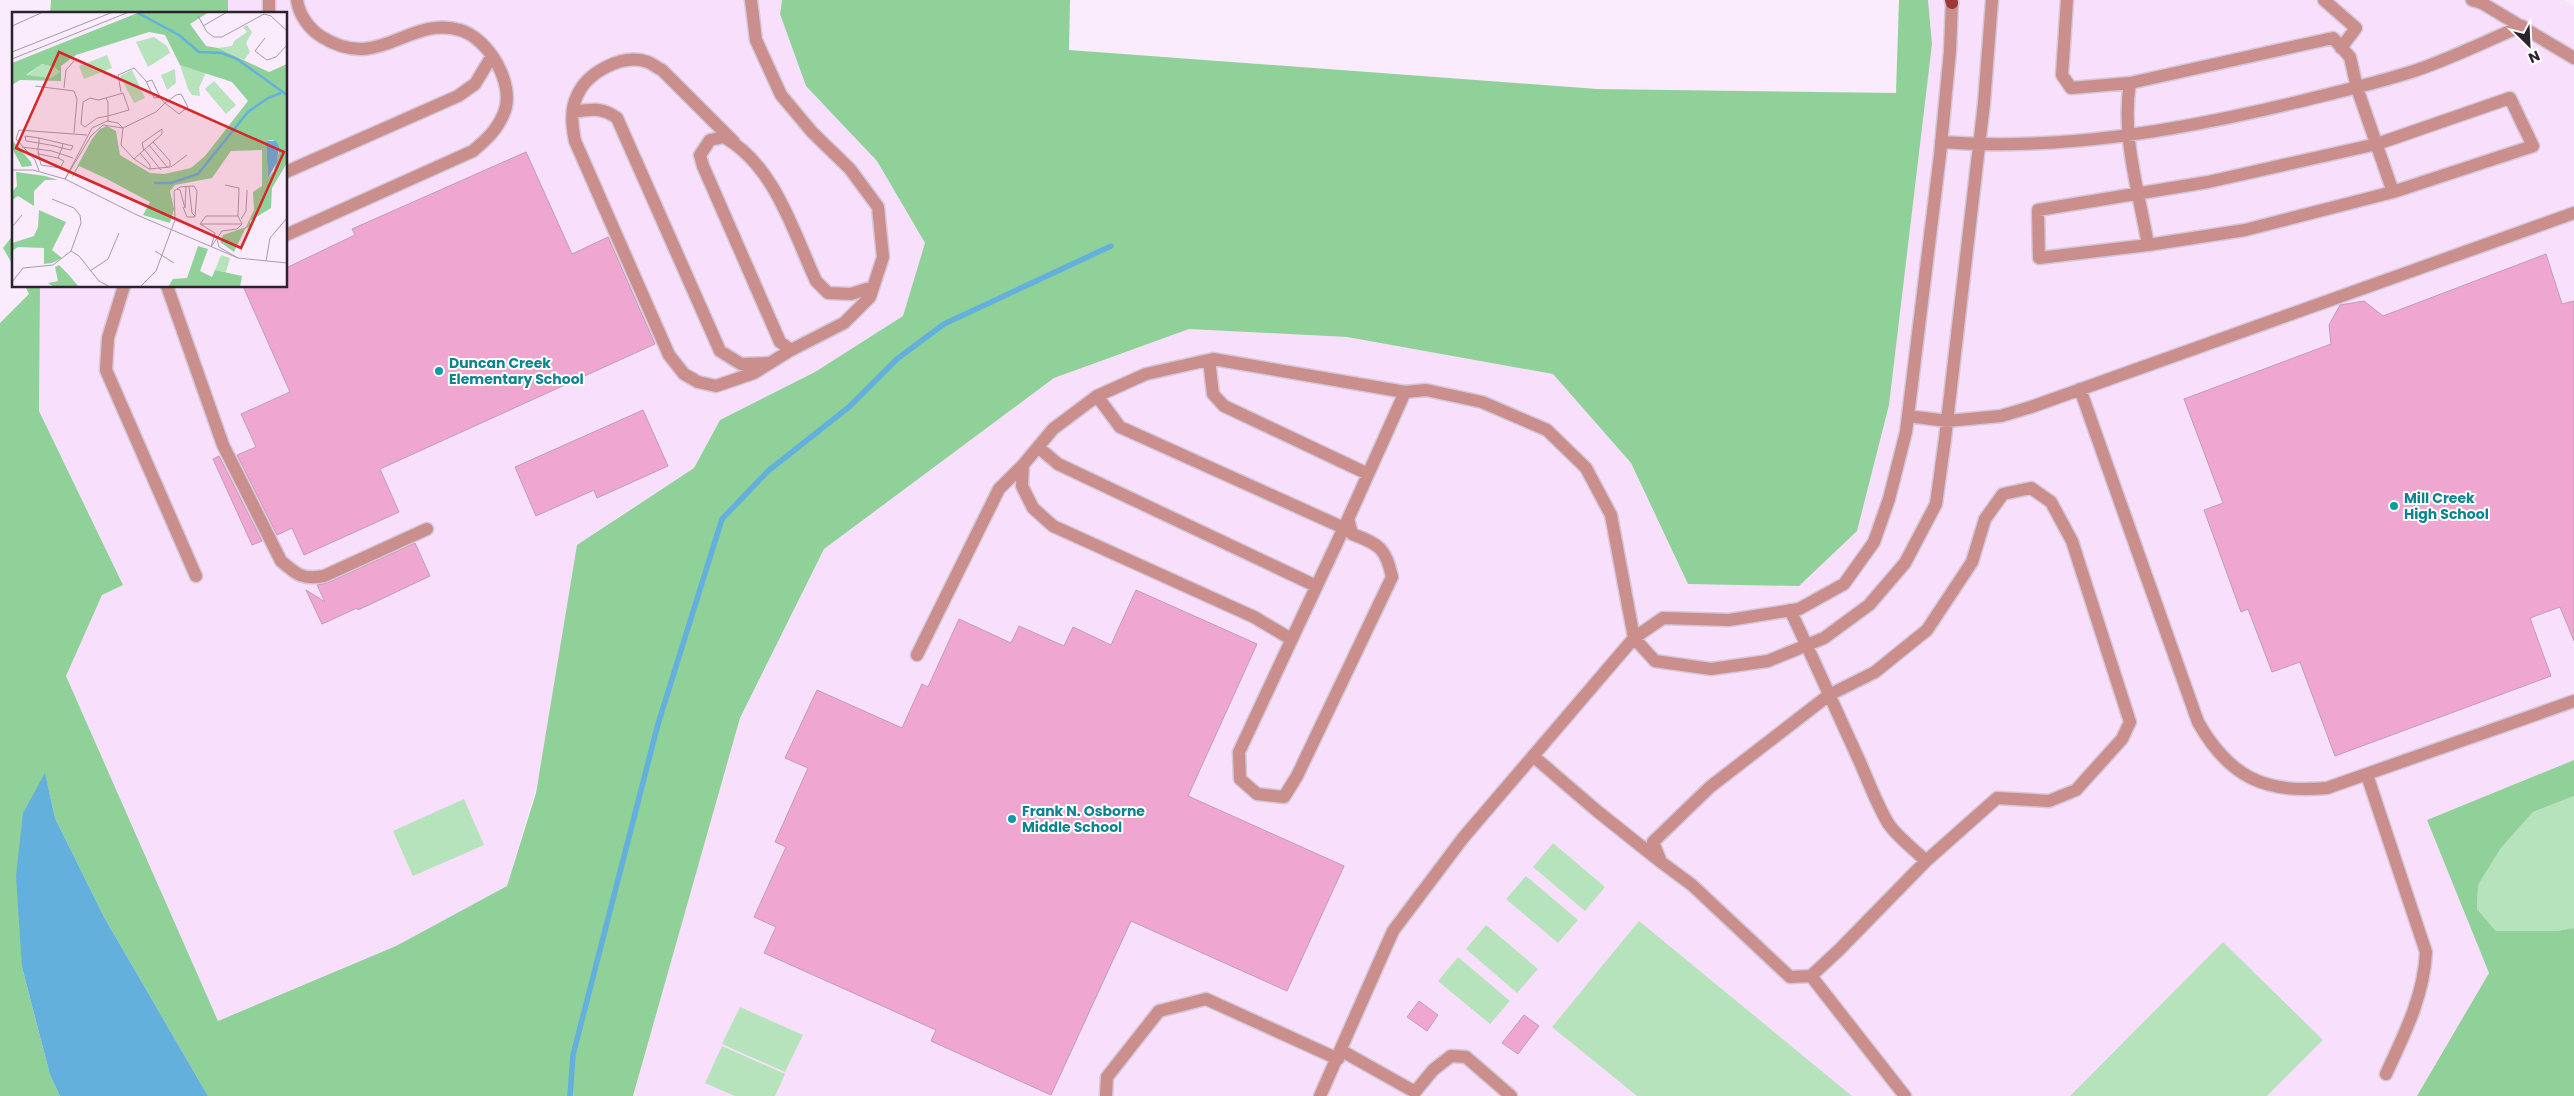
<svg xmlns="http://www.w3.org/2000/svg" width="2574" height="1096" viewBox="0 0 2574 1096" font-family="Poppins,sans-serif">
	<rect width="100%" height="100%" fill="#faebfd"/>
	<path fill="#f8e0fd" d="M228 0H782L780 14 806 86 877 161 925 243 903 316 815 372 720 420 694 468 615 519 507 886 396 946 218 1021 66 676 102 595 123 585 39 411 40 286H286V14H228Z
		M1928 0H2564L2574 6V760L2427 820 2490 973 2417 1096H633L740 718 824 549 1054 378 1189 329 1347 337 1553 374 1631 463 1688 584 1857 531 1889 405 1932 44Z"/>
	<path fill="#b6e3bb" d="M2574 796V928L2558 931H2496L2477 909 2478 885 2501 848 2533 812Z
		M464 799 484 845 413 876 393 831Z
		M1553 843 1605 887 1585 911 1533 867Z
		M1526 876 1578 920 1558 943 1506 899Z
		M1639 921 1852 1096H1637L1552 1027Z
		M1486 925 1538 969 1517 993 1466 949Z
		M2223 942 2323 1040 2267 1096H2070Z
		M1458 957 1510 1001 1490 1024 1438 981Z
		M740 1007 803 1035 785 1072 722 1044Z
		M722 1046 785 1074 775 1096H735L705 1083Z"/>
	<path fill="#90d099" d="M51 0H228V14H50Z
		M782 0H1070L1069 50 1597 89 1896 93 1899 0H1928L1932 44 1889 405 1857 531 1799 586 1688 584 1631 463 1553 374 1347 337 1189 329 1054 378 824 549 740 718 633 1096H208L104 917 55 818 45 774 22 967 50 1075 60 1096H0V323L29 294 25 286H40L39 411 123 585 102 595 66 676 218 1021 396 946 507 886 536 793 577 545 694 468 720 420 815 372 903 316 925 243 877 161 806 86 780 14Z
		M14 234V267L3 248Z
		M2574 760V796L2533 812 2501 848 2478 885 2477 909 2496 931H2557L2574 928V1096H2417L2489 973 2427 820Z"/>
	<path fill="#63b0dd" d="M45 773 55 818 104 917 208 1096H60L50 1075 22 967 16 876 23 813Z"/>
	<g fill="none" stroke-linecap="round" stroke-linejoin="round">
		<path stroke="#63b0dd" stroke-width="5.5" d="M570 1096 573 1055 658 724 722 519 768 471 849 407 897 359 944 324 1111 246"/>
	</g>
	<path fill="#efa7d2" stroke="#c09db1" d="M526 152 572 254 608 237 655 344 380 469 399 512 304 555 292 528 277 535 237 455 256 447 241 414 290 392 243 286H286V268L355 235 352 229Z
		M2546 254 2562 304 2574 301V641L2560 607 2530 618 2551 676 2335 756 2300 662 2272 672 2248 609 2241 612 2204 510 2223 503 2184 399 2331 344 2329 325 2340 305 2364 301 2383 316Z
		M643 410 668 466 597 498 594 490 536 516 515 467Z
		M219 456 262 541 252 545 213 459Z
		M415 543 430 576 358 610 357 608 322 624 306 590 325 602 317 585 327 583Z
		M1136 590 1257 644 1188 796 1344 866 1287 991 1131 921 1051 1095 931 1041 936 1030 764 953 776 927 754 917 786 847 775 842 808 768 785 758 817 690 902 728 922 684 928 687 959 619 1011 643 1019 626 1064 646 1073 627 1111 645Z
		M1419 1001 1438 1015 1427 1031 1407 1017Z
		M1524 1015 1539 1026 1518 1054 1502 1043Z"/>
	<g fill="none" stroke-linecap="round" stroke-linejoin="round">
		<g stroke="#d5c7d8" stroke-width="15">
			<path id="minor" d="M269 0V14
				M2067 0 2062 75 2071 88 2130 83
				M2324 0 2356 28 2341 48
				M2472 0 2482 3 2574 58
				M573 112C591 109 602 107 617 118L720 351 741 364 768 363
				M734 142 662 70C657 68 653 64 648 62 623 53 587 72 577 96 570 110 572 126 575 141L669 355 684 374 698 382 716 386 754 373 791 350 844 323 870 297 883 257 878 207 850 169 812 132 781 95 756 40 751 0
				M1941 142C2060 151 2177 131 2293 103 2333 93 2374 84 2414 71 2450 59 2486 41 2522 26
				M286 172 458 96 475 84 492 56
				M286 235 473 151C487 139 497 130 504 113 516 84 488 38 460 30 408 15 380 73 322 37 309 29 299 15 297 0
				M2148 245C2139 192 2121 136 2130 83L2333 38 2350 57 2357 88 2393 192 2533 146 2510 98 2377 144 2208 182 2038 210 2039 258 2148 245 2245 230 2393 192
				M124 286 108 338 106 370 196 576
				M167 286 223 445 281 561C297 575 303 580 324 576L427 529
				M791 350 780 342 703 166 700 155 710 140 724 137C775 166 793 231 816 281L828 293 851 294 873 287
				M1209 360 1213 394 1224 406 1368 474
				M2080 389 2198 722C2229 777 2265 794 2327 788L2574 701
				M1097 396 1120 427 1344 528
				M1908 416 1947 421 2001 416 2031 407 2574 213
				M1038 447 1058 464 1316 586
				M1348 519 1239 752 1240 779 1257 794 1284 797 1297 776 1392 577C1386 548 1379 544 1352 534L1348 519 1405 392 1426 390 1482 402 1547 430 1586 468 1611 515 1634 638 1655 661 1711 669 1768 661 1824 638 1869 605 1905 563 1936 504 1945 439 1984 103 1992 0
				M1790 610C1814 660 1836 710 1859 760 1868 780 1876 803 1888 823 1897 837 1914 849 1926 861L1997 798 2049 801 2076 790 2122 739 2130 722 2072 541 2051 502 2031 488 2003 494 1985 519 1972 562 1927 630 1875 672 1829 695 1710 787 1653 842 1661 862 1692 885 1790 977 1811 976 1839 950 1926 861
				M1291 639 1254 617 1053 526 1033 508 1022 486 1023 465 1053 429 1097 396 1146 374 1213 359 1405 392
				M917 655 999 489 1023 465
				M1533 756 1597 811 1661 862
				M2367 775 2426 952C2424 996 2404 1035 2386 1074
				M1811 976 1905 1096
				M1342 1051 1415 1092 1433 1070 1451 1056 1466 1057 1511 1096
				M1106 1096 1107 1077 1159 1011 1206 999 1338 1059
				M1320 1096 1393 931 1463 838 1634 638 1663 618 1729 620 1799 609 1844 584 1874 542 1889 499 1906 432 1940 155 1950 51 1952 0"/>
		</g>
		<g stroke="#d5c7d8" stroke-width="15">
			<path id="major" d="M1951 0 1952 3"/>
		</g>
		<use href="#minor" stroke="#ca8f8c" stroke-width="12"/>
		<use href="#major" stroke="#9e373a" stroke-width="12"/>
	</g>
	<g fill="#0f9aa8" stroke="#fff" stroke-width="2">
		<circle cx="439" cy="371" r="5"/>
		<circle cx="2394" cy="506" r="5"/>
		<circle cx="1012" cy="819" r="5"/>
	</g>
	<g text-anchor="middle" stroke-width="4" stroke-linejoin="round" paint-order="stroke">
		<g font-size="14" font-weight="bold" fill="#0d838f" stroke="#fff" text-anchor="start">
			<text x="449" y="368">Duncan Creek<tspan x="449" dy="16">Elementary School</tspan></text>
			<text x="2404" y="503">Mill Creek<tspan x="2404" dy="16">High School</tspan></text>
			<text x="1022" y="816">Frank N. Osborne<tspan x="1022" dy="16">Middle School</tspan></text>
		</g>
	</g>
	<g transform="translate(12 12)">
		<rect width="275" height="275" fill="#faebfd"/>
		<path d="M235 13 240 20 234 31 238 40 232 48 206 36 220 34 222 29 235 20 231 15ZM142 25 155 34 158 41 136 55 124 30ZM95 43 100 56 72 67 67 54ZM30 52 42 55 48 60 39 66 14 64ZM168 53 194 60 187 76 188 84 180 83 176 77ZM163 57 164 71 155 78 149 63ZM120 58 133 86 122 91 108 64ZM202 69 224 93 214 102 193 77ZM209 243 218 246 214 260 203 258Z" fill="#b6e3bb"/>
		<path d="M128 0H197L178 12 194 34 206 36 257 60 275 52V151L260 176 259 196 238 209 239 214 233 217 222 240 208 230 211 223 234 215 242 198 241 180 250 174V138L219 139 200 166 163 173 158 179 162 197 158 211 131 203 138 190 93 166 67 154 61 165 60 164 80 127 88 117 95 114 104 119 108 143 138 161 152 162 179 156 193 144 236 89 220 70 168 53 153 23 137 20 64 43 49 54V69L8 68 0 73V51ZM30 52 42 55 48 60 39 66 14 63ZM261 128 267 140 262 159 256 166 254 129ZM0 128 19 150 20 154 10 155 0 136ZM4 160 33 164 46 168H33L22 179V194L6 184 0 188V180L5 174ZM27 198 54 210 40 238 50 246 40 251 32 252V236L6 235 0 239V231L22 224 26 215ZM186 234 196 237 188 259 200 265 203 258 230 264 228 275H156L161 267 175 266ZM47 253 56 262 67 275H42L36 271 46 269 43 255Z" fill="#90d099" fill-rule="evenodd"/>
		<path d="M254 129H264L267 134 265 150 256 166Z" fill="#63b0dd"/>
		<path fill="none" stroke="#63b0dd" stroke-width="2.5" d="M126 1 167 23 187 40 210 41 225 47 275 83M142 171H159L186 162 236 100 256 86 269 81"/>
		<path fill="none" stroke="#a79baa" stroke-width="1" d="M186 4 195 20 202 25H210L252 2 259 4 275 19M0 14 29 1M191 14 215 0M253 26 243 39 255 48 264 45 275 33M0 40 101 0M0 47 117 0M134 70 140 68 148 85M23 74 62 79 65 87 62 121M52 76 54 58 62 49M109 80 106 63 122 56 134 69 142 86 148 85 153 92M94 86 111 81 117 98 96 104 85 106 73 115 69 112 71 90 78 86 86 88 94 86 96 90V109M111 116 106 111 95 109 80 116 53 167 79 124 91 113 111 116 144 100 153 91 164 83 169 82 176 95 167 102 153 91M111 116 109 133 122 147 132 138 130 131 150 117V122L132 138M27 126 61 134M51 131 50 136 46 146 27 142 26 139V136L27 131V126L13 124 14 129 27 131 43 134 50 136 59 138 61 134M137 133 156 156M10 135 40 139 61 146M132 137 149 158M26 140 29 153 48 156 52 149 46 146M128 141 138 153V157M122 147 137 157 158 155V149L141 130M159 155 175 143M0 158H21L53 167 125 203 226 246 275 251M27 159 23 148 4 127 7 118 75 123M213 173 227 176 226 204M177 175 180 201 183 204M165 177 168 178 173 196 174 174M194 204H226L230 212 225 217 210 219 199 235 203 221 188 212ZM229 207 234 199 235 178M188 212H230M0 215 10 203M205 227 207 235 226 246M59 239 67 244 87 269 98 275M143 239 162 251M254 249 258 226 275 206M78 259 96 247 107 221M0 270 11 256 41 253 59 239 69 211 68 203 62 196 40 187M128 275 144 259 163 208 162 179 168 175 182 174 185 179 183 205H175L171 195"/>
		<path fill="#d62828" fill-opacity="0.15" stroke="#d62828" stroke-width="2.5" d="M47 40 272 140 229 236 4 136Z"/>
		<rect width="275" height="275" fill="none" stroke="#2b222d" stroke-width="2.5"/>
	</g>
	<g transform="translate(2529 45) rotate(156)" stroke="#ffffff" stroke-width="4" paint-order="stroke">
	<path d="M0-4L9 19L0 12L-9 19Z" fill="#2b222d"/>
	<text y="-8" font-size="14" font-weight="bold" text-anchor="middle" fill="#2b222d">N</text>
	</g>
</svg>
